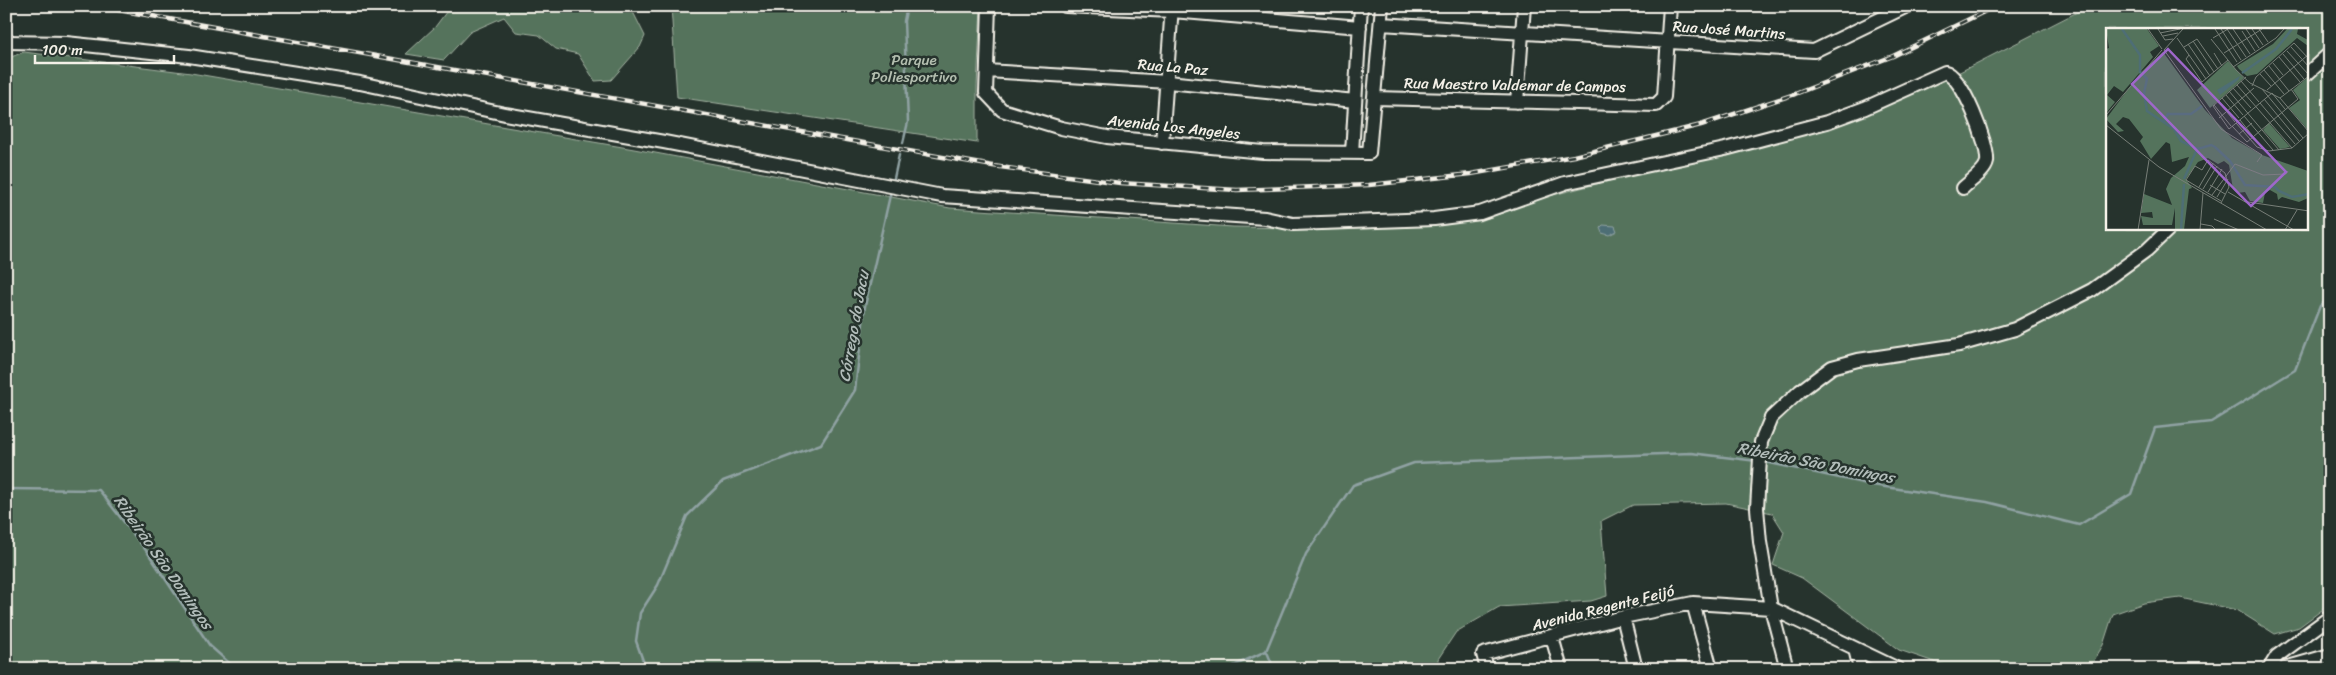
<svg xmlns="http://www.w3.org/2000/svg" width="2336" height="675" viewBox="0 0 2336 675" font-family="Sriracha,sans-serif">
	<rect width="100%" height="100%" fill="#26332d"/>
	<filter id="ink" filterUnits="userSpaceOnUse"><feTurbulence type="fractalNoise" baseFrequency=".02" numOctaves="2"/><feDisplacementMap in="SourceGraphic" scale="10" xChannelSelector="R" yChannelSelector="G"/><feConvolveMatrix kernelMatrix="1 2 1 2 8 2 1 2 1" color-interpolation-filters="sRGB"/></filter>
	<g filter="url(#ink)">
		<path fill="#54735c" stroke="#a4b2a2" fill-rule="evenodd" d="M446 6H482L490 10V6H625L633 12 645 36 640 47 611 80 595 81 578 54 556 49 539 35 516 32 504 17 470 32 444 60 406 54 435 27 447 11Z
			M671 6H981L977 86V143L677 97Z
			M2089 6H2330V604L2299 627 2275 634 2237 610 2180 598 2144 603 2113 614 2103 645 2089 669H1955L1899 650 1802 578 1773 565 1784 532 1772 513 1726 503 1633 505 1601 521 1607 596 1591 601 1499 607 1456 632 1438 659V669H10L6 643V59L24 52 191 73 634 149 950 208 1233 227 1295 228 1488 218 1545 197 1839 123 1948 78ZM2107 29H2307V229H2107Z"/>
		<path fill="#4e6e75" stroke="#90a2a3" d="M1603 225 1615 226 1617 231 1609 235 1602 233 1600 228Z"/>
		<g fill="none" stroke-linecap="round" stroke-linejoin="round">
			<path stroke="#90a2a3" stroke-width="2.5" d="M903 143 908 122 904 21 907 6
				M893 183 899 155
				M1765 462 1872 485 1987 502 2079 525 2131 494 2155 428 2211 422 2295 370 2320 306 2330 297
				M6 489 99 490 148 553 210 646 236 669
				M1267 652 1274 669
				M646 669 636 641 640 613 658 585 687 516 723 481 821 444 855 390 865 306 891 191
				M1227 669 1266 651 1306 554 1353 485 1414 463 1691 453 1757 461"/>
			<g stroke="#f4f1e8" stroke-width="16">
				<path id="minor" d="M989 6 986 93 1002 110 1061 128 1107 137 1263 152 1369 153 1382 6
					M1066 6 1172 11 1360 27
					M1381 24 1814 51 1907 6
					M6 42 66 43 189 56 360 83 505 114 664 142 942 196 1265 218 1293 224 1434 219 1480 213 1565 183 1725 149 1827 122 1865 108 1945 72C1962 75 1989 145 1987 162 1985 172 1970 181 1963 188
					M987 71 1168 82 1355 101
					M2307 74 2330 53
					M1374 98 1656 105 1664 97 1670 6
					M1517 102 1524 6
					M1162 143 1172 6
					M1352 153 1361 6
					M1693 603 1711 669
					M1623 617 1636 669
					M1552 637 1561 669
					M1855 649 1860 669
					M1487 669 1483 654 1623 617 1693 603 1771 608 1898 669
					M1787 669 1771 608 1760 542 1757 508 1761 442 1771 418 1800 391 1832 367 1858 360 1959 345 2015 329 2092 290 2147 250 2169 229
					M2269 669 2277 656 2330 617
					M2281 669 2330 655"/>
			</g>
			<use href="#minor" stroke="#26332d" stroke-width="12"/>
			<g stroke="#f4f1e8" stroke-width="4.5">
				<path id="rail" d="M96 6 993 166 1120 183 1237 190 1369 185 1471 174 1574 156 1701 125 1795 94 1893 56 1996 6"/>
			</g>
			<use href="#rail" stroke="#26332d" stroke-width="2.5" stroke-dasharray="8" stroke-linecap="butt"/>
		</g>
	</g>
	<g text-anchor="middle" stroke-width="5" stroke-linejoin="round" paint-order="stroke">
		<g font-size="15" fill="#f4f1e8" stroke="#26332d">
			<text transform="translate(1729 30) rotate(4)" y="5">Rua José Martins</text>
			<text transform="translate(1173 67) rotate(5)" y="5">Rua La Paz</text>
			<text transform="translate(1515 85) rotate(1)" y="5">Rua Maestro Valdemar de Campos</text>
			<text transform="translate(1174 127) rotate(6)" y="5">Avenida Los Angeles</text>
			<text transform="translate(1603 608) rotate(-14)" y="5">Avenida Regente Feijó</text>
		</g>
		<g font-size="15" fill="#b4bfb0" stroke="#26332d">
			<text x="914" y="65">Parque<tspan x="914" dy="17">Poliesportivo</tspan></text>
		</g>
		<g font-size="16" font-style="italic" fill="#b2bdba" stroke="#26332d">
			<text transform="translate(853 326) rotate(-80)" y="6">Córrego do Jacu</text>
			<text transform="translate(1816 462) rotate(11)" y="6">Ribeirão São Domingos</text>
			<text transform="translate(164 562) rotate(55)" y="6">Ribeirão São Domingos</text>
		</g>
	</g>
	<g transform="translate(2106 28)">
		<rect width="202" height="202" fill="#26332d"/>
		<path d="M0 1H41L53 18 44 24 47 29 17 64 8 58 1 67 9 74 0 85V21L3 20ZM181 1H192L191 6 202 12V18L191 10 151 46 141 48 133 41 131 38 167 16ZM57 24 99 82 126 110 156 127 202 143V170L193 174 176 169 172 172 171 166 164 162 159 165 157 175 144 173 139 164 131 165 127 161 123 137 118 133 112 136 102 130 92 134 80 151 86 160 83 161 78 202H69V180L66 197H37L35 188 47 190 46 184 35 185 38 166 66 177 60 161 65 150 79 138 83 129 66 134 64 116 60 114 45 131 34 113 37 109 23 91 17 89 10 96 18 103 12 104 0 91 34 45ZM122 33 138 50 104 80 91 62ZM202 49V102L183 80 194 72 187 62ZM163 95 184 119 174 121 157 102Z" fill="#54735c"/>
		<path d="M134 48 132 52 114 67 111 62Z" fill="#4e6e75"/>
		<path fill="none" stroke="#4e6e75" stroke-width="2.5" d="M16 1 34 27V44L41 51 38 65 41 83 68 101 75 113 83 117 92 121 105 117 109 119 124 133 139 157 169 159 173 163M136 45 170 21 186 1M57 94 62 86H85L96 78M78 151 91 121M173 163 186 169 203 166M75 202 78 156"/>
		<path fill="none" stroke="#787f78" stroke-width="1" d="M42 1 56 21M52 1 59 12 67 11M109 1 131 34M115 1 135 32M121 1 140 29M127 1 144 26M140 1 153 20M146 1 157 17M153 1 162 14M136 3 149 23M54 5 74 1M57 8 72 5M71 10 100 51M107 10 122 1M105 11 130 42 144 55 174 70 203 104M87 13 108 44M82 16 104 48M78 19 91 11 112 41M185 19 203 39M58 22 115 101 156 127 151 134M58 22 77 1M181 23 203 47M108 25 116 38M118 25 156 1M177 26 198 51M83 27 80 31 96 54 122 32M173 29 194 54M167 35 177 47M163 38 183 63M127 39 170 10 178 1M158 42 178 66M154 46 165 58M140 49 107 78 123 101 166 65 179 81M135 53 153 74M131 57 186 120M146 58 150 49 188 15 203 31M127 60 145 80M156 61 197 110M161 62 203 26M123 63 173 122M120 67 137 87M116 70 133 90M174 70 203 48M158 71 193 113M112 73 129 94M154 75 189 116M108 77 125 98M0 87 56 22M138 88 167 122M113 90 148 60M134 92 158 122M130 95 151 119 163 123 186 120 203 105M0 97 53 139 161 202M126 98 141 114 192 71 185 61M133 106 146 95M96 142 102 132 119 145 123 159 115 175M96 142 89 138 80 152 115 173M104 157 119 166M93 159 107 135M97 161 111 138M102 164 116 141M122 164 188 202M106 167 129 136 157 147 180 146 182 143M111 169 122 151M142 174 203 183M108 191 133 202M95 196 106 198 110 202M32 202 43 132M94 202 97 165M179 202 191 182"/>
		<path fill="#9f67cb" fill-opacity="0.15" stroke="#9f67cb" stroke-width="2.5" d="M62 21 180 144 145 178 26 56Z"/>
		<rect width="202" height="202" fill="none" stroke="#f4f1e8" stroke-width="2.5"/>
	</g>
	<rect width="2336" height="675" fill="none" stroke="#26332d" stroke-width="25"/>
	<rect x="12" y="12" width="2311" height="650" fill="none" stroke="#f4f1e8" stroke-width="2" filter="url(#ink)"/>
	<path d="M35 55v8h139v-8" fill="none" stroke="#f4f1e8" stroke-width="2.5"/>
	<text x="42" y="55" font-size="15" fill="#f4f1e8" stroke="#26332d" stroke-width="4" paint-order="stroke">100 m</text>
</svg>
